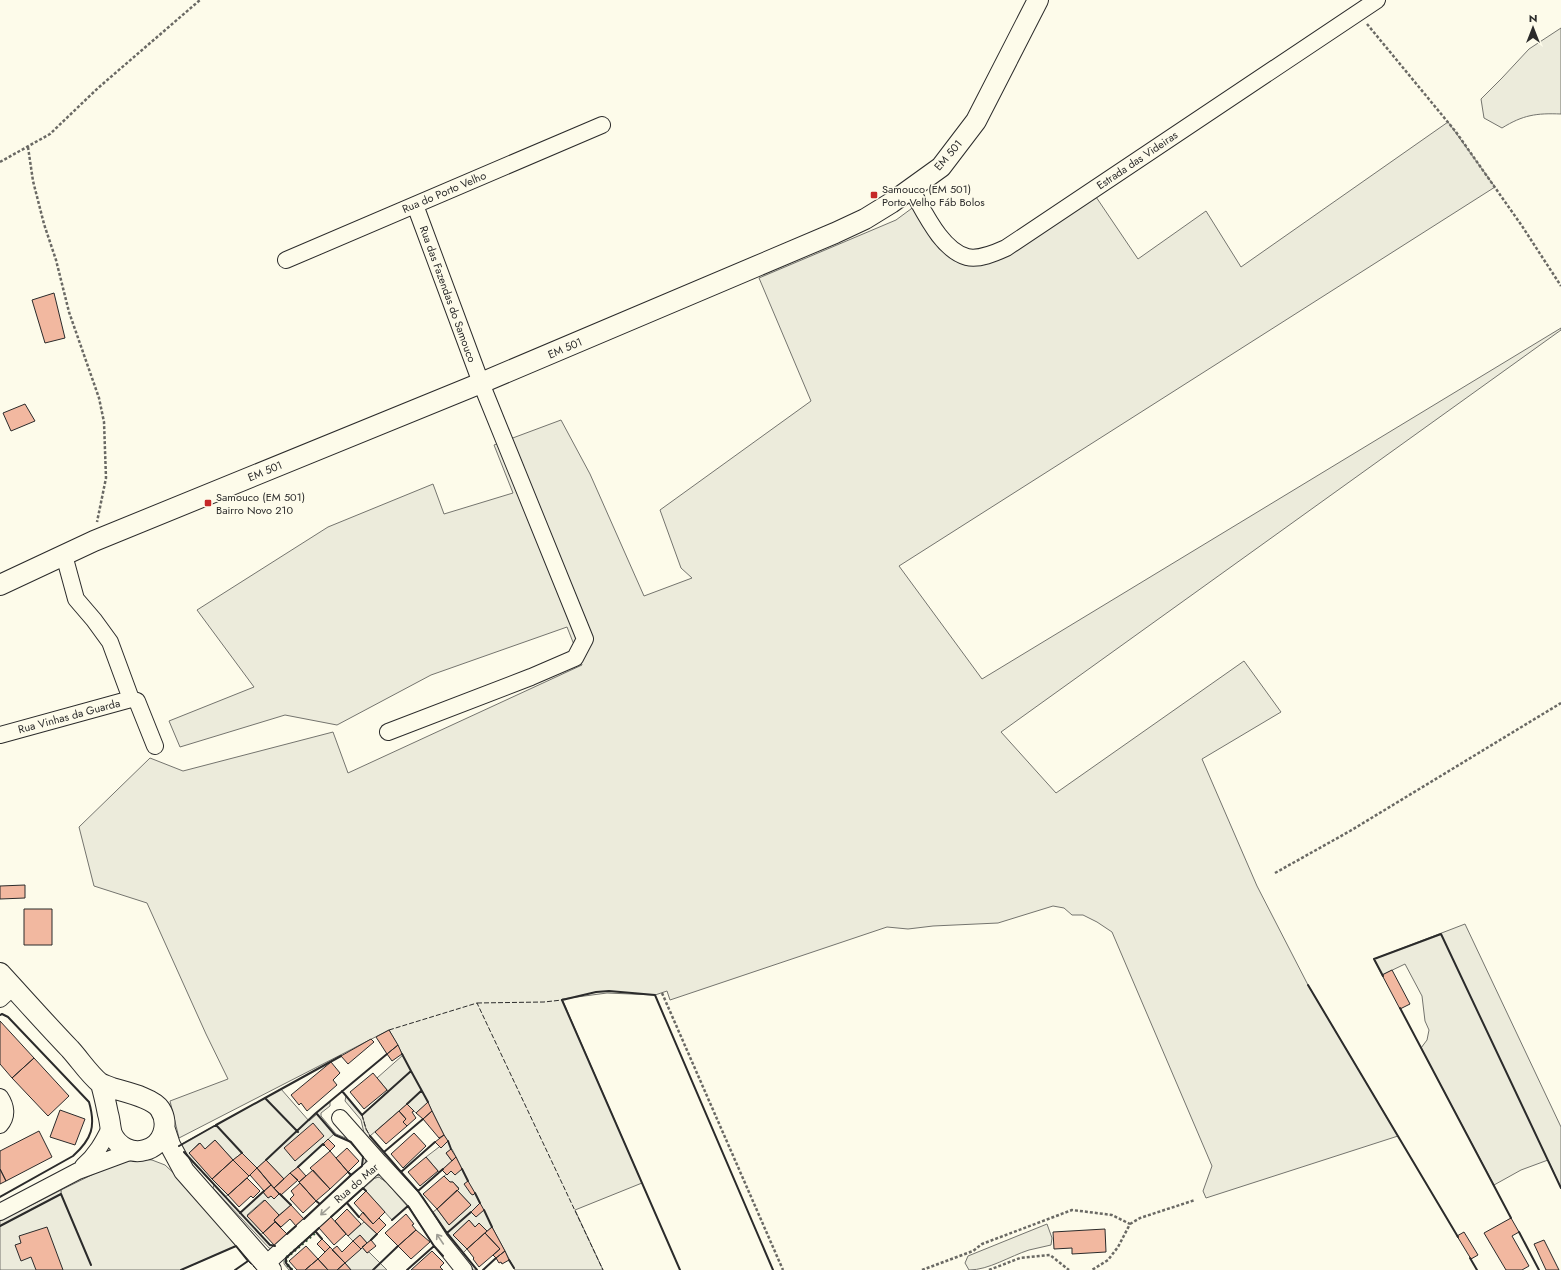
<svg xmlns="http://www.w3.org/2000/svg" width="1561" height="1270" viewBox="0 0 1561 1270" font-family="Jost,sans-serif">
	<rect width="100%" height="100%" fill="#fdfbea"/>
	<path fill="#ecebdb" stroke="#74746e" d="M1561 28V114C1536 113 1523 115 1502 128L1484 118 1481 99 1502 78 1529 49Z
		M1448 122 1495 187 899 566 982 679 1561 328V330L1001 732 1056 793 1244 661 1281 712 1202 759 1257 886 1308 985 1398 1136 1206 1198 1203 1191 1212 1166 1112 932 1097 922 1083 915H1072L1064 908 1053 906 998 923 933 926 908 929 887 927 670 1000 667 991 655 995 607 993 562 999 642 1183 575 1210 603 1270H515L492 1227 487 1231 479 1223 475 1227 469 1220 453 1235 467 1249 463 1253 447 1233 433 1212 437 1209 449 1225 471 1205 457 1190 459 1188 453 1182H450L444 1176 451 1171 462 1169 452 1149 446 1153 452 1161 439 1172 426 1157 447 1141 428 1103 416 1113 407 1104 370 1136 366 1129 362 1115 388 1091 377 1078 403 1055 389 1030 179 1138 170 1101 228 1079 206 1034 147 903 94 886 79 827 150 758 183 771 333 732 348 773 582 665 567 627 431 675 337 725 285 715 180 747 169 721 254 687 197 610 328 527 433 484 444 514 513 493 494 445 561 420 590 474 644 596 692 578 681 568 660 510 811 401 759 278 896 220 919 203 952 250 989 256 1092 191 1138 259 1206 211 1241 267Z
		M1465 924 1561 1127V1188L1548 1160 1521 1170 1494 1185 1421 1048 1427 1040 1429 1030 1425 1021 1422 996 1405 964 1382 975 1374 959Z
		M281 1089 309 1121 317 1114 334 1134 284 1179 266 1160 257 1168 242 1153 233 1160 215 1140 205 1149 199 1143 189 1153 228 1195 225 1197 178 1146Z
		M133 1158 152 1160 165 1165 179 1178 236 1246 181 1270H0V1226L61 1194V1190L114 1164Z
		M379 1177 386 1182 407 1206 392 1220 363 1188 375 1178Z
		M263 1192 268 1198 271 1196 274 1198 279 1194 291 1205 279 1215 264 1200 247 1215 263 1233 260 1235 240 1213Z
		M364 1222 377 1234 367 1243 360 1235 353 1241 348 1236Z
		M1047 1224 1052 1238 1051 1245C1044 1247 1036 1248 1029 1250 1010 1256 989 1270 969 1270L965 1263 968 1256Z
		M362 1247 367 1253 369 1252 387 1270H351L345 1263Z"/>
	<path fill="#eceadb" stroke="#74746e" d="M346 1096 362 1115 366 1129 370 1136 418 1191 447 1233 477 1270H473L430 1212 364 1133 361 1120 345 1101Z
		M330 1102V1106L321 1113V1116L336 1134 353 1141 366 1159 365 1163 362 1169 272 1249 269 1248 213 1188 214 1185 270 1245H275L362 1166 363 1157 351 1142 335 1135 316 1113Z
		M376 1175 384 1176 408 1203 434 1246 408 1206 386 1182 379 1177 375 1178 286 1258V1263L292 1270H289L284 1264V1257Z
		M61 1190V1194L0 1226V1221Z"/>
	<path fill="#f2b8a0" stroke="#2b2b2b" d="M54 293 65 338 45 343 32 300Z
		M25 404 35 421 11 431 3 413Z
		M25 885V898L0 899V886Z
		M24 909H52V945H24Z
		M1392 970 1410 1004 1400 1009 1382 975Z
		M0 1021 34 1058 12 1078 0 1064Z
		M389 1030 398 1045 387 1054 376 1037Z
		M371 1039 374 1042 348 1064 341 1056Z
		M398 1045 402 1054 392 1061 387 1054Z
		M34 1058 69 1096 48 1116 12 1078Z
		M331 1062 340 1073 333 1080 337 1085 307 1111 301 1103 299 1105 291 1095Z
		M373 1073 387 1090 364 1109 350 1092Z
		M428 1102 432 1111 423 1119 416 1113Z
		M407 1104 414 1111 412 1112 416 1118 407 1126 403 1122 406 1119 399 1111Z
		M60 1110 85 1119 75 1145 50 1137Z
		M399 1111 406 1119 403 1122 407 1126 386 1144 375 1132Z
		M432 1111 444 1135 439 1138 423 1119Z
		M313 1123 324 1136 295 1161 284 1148Z
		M39 1131 52 1157 6 1181 0 1169V1151Z
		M414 1133 426 1146 403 1168 391 1154Z
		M444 1135 448 1141 441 1148 435 1142Z
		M328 1139 335 1146 330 1151 323 1144Z
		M215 1140 233 1160 212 1179 189 1153 200 1143 205 1149Z
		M347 1148 359 1161 348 1172 336 1158Z
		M451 1149 456 1157 452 1161 446 1153Z
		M330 1151 348 1172 330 1189 310 1168Z
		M242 1153 257 1168 249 1176 233 1160Z
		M426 1157 438 1171 420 1186 408 1172Z
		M456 1157 462 1169 455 1175 451 1171 447 1175 442 1170Z
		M233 1160 249 1176 228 1195 212 1179Z
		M266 1160 284 1179 274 1188 257 1168Z
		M298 1167 306 1176 299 1182 290 1173Z
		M257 1168 271 1185 264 1191 250 1175Z
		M0 1169 6 1181 0 1184Z
		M313 1170 330 1189 316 1201 299 1182Z
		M290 1173 298 1180 281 1195 274 1188Z
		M444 1176 450 1182H453L459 1189 437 1209 423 1194Z
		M247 1178 260 1191 253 1198 251 1196 239 1207 228 1195Z
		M468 1181 475 1193 473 1195 471 1194 464 1184Z
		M300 1183 316 1201 303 1213 290 1199 294 1195 291 1191Z
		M271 1185 279 1194 274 1199 271 1196 268 1198 263 1192Z
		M457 1190 471 1205 449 1225 437 1209Z
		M366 1191 385 1212 373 1224 354 1203Z
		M265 1200 279 1215 274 1220 275 1222 263 1233 247 1216Z
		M480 1203 484 1210 476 1217 471 1212Z
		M291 1205 304 1219 296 1226 290 1219 281 1227 274 1220Z
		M347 1209 361 1224 348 1236 335 1221Z
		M363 1212 373 1224 379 1218 386 1225 377 1234 359 1217Z
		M406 1214 414 1224 412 1225 416 1230 398 1246 385 1233Z
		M331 1217 346 1234 334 1245 319 1228Z
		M1511 1218 1519 1232 1512 1236 1529 1266 1522 1270H1506L1484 1233Z
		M469 1220 475 1227 479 1223 487 1231 467 1249 453 1235Z
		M275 1222 287 1234 275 1246 263 1233Z
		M47 1227 63 1270H36L31 1257 21 1261 15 1245 21 1243 19 1236Z
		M492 1227 505 1251 496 1258 493 1255 500 1249 485 1233Z
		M1105 1229 1106 1252 1072 1254V1248L1054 1249 1053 1232Z
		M416 1230 430 1242 411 1259 398 1246Z
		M1464 1232 1478 1255 1471 1259 1457 1236Z
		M485 1233 500 1249 479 1267 473 1259 474 1258 467 1249Z
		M360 1235 367 1243 361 1249 353 1241Z
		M322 1239 330 1247 325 1252 317 1244Z
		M371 1240 376 1246 367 1253 362 1247Z
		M1544 1240 1559 1270H1546L1534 1244Z
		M353 1241 361 1249 345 1263 332 1250 337 1246 342 1252Z
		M306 1246 318 1259 305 1270H297L289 1261Z
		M330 1247 345 1263 337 1270H328L318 1259Z
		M432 1251 444 1263 440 1267 443 1270H411Z
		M505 1251 509 1260 502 1264 501 1262 499 1263 496 1258Z
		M318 1259 328 1270H305Z
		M345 1263 351 1270H337Z"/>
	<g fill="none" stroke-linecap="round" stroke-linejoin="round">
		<g stroke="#2b2b2b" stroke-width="18">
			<path id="minor" d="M911 189C924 211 941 250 967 257 979 260 995 253 1006 248L1377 0
				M286 260 602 125
				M64 555 76 599 94 620 110 642 131 699
				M388 732 531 677 575 658 585 639 481 383 415 205
				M0 735 131 699 137 701 155 746
				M0 999 13 987
				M0 1097C6 1106 8 1116 0 1125
				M340 1118 379 1162
				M83 1166C96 1155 103 1142 110 1128
				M0 1212 78 1171 132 1151
				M266 1264 379 1162 416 1202 440 1240 464 1270"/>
		</g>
		<g stroke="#2b2b2b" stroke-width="22">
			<path id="major" d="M0 585 94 541 481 383 835 233 865 219 891 203 941 167 976 121 1038 0
				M0 973C23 998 46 1024 70 1049 80 1060 89 1074 100 1083 103 1085 108 1086 112 1088 125 1092 153 1098 160 1109 170 1124 163 1146 145 1150 132 1154 118 1147 112 1134 110 1128 110 1120 108 1114 106 1104 104 1094 101 1084
				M165 1130 170 1145 184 1171 271 1270"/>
		</g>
		<path stroke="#6a6964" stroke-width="2.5" stroke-dasharray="3 2" stroke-linecap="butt" d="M1367 24 1456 132 1522 226 1561 286
			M28 147 33 181 44 224 56 260 69 312 99 398 104 422 106 478 97 522
			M0 162 50 134 98 88 200 0
			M1275 873 1350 831 1561 703
			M662 993 783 1270
			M1130 1224 1140 1218 1195 1200
			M922 1270 973 1251 982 1244 1072 1210 1112 1215 1130 1224 1118 1247 1108 1260 1092 1270
			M989 1270 1020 1258 1050 1255 1069 1270"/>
		<use href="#minor" stroke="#fdfbea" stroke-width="16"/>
		<use href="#major" stroke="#fdfbea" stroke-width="20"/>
		<path stroke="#34623c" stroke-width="3" stroke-dasharray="2 3" stroke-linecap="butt" d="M292 1270 286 1263V1258L316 1232"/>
		<path stroke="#2b2b2b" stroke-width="1" stroke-dasharray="5 2" stroke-linecap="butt" d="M477 1003 544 1002 562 1000
			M389 1030 477 1003 603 1270
			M362 1115 366 1129 370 1136
			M248 1261 257 1270"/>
		<path stroke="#2b2b2b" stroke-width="2" d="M1383 976 1374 959 1441 934 1561 1188
			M1308 985 1458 1237
			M1400 1008 1511 1218
			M0 1015 2 1014 8 1017 89 1102C96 1126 92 1139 73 1156L0 1197
			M411 1071 428 1102
			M342 1091 362 1115 411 1071 402 1054
			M265 1098 341 1056
			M407 1104 421 1091
			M317 1114 335 1135 351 1142 363 1157 362 1166 351 1175
			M216 1125 265 1098 298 1132
			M370 1136 401 1172 435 1142
			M448 1141 451 1149
			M179 1146 216 1125 242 1153
			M184 1152 270 1245 275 1246
			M384 1152 423 1119
			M266 1160 316 1113 387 1054
			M298 1167 323 1144 324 1145
			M462 1169 468 1181
			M401 1172 418 1191 443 1169
			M418 1191 447 1233 471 1212
			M475 1193 480 1203
			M280 1194 291 1205
			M347 1203 359 1217
			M320 1204 351 1175 348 1172
			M484 1210 492 1227
			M240 1213 264 1191
			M331 1217 363 1188 366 1191
			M304 1219 320 1204 316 1201
			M392 1220 408 1206 434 1246 443 1256
			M0 1226 61 1194 91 1265
			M316 1232 322 1239
			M1519 1232 1539 1270
			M447 1233 477 1270
			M287 1234 296 1226
			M371 1240 377 1234
			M1470 1258 1477 1270
			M509 1260 514 1268
			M181 1270 236 1246 248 1261 235 1270
			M292 1270 286 1263V1258L319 1228
			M373 1270 398 1246
			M407 1270 434 1246
			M483 1270 496 1258
			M680 1270 562 1000 596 992 609 991 655 995 773 1270"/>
	</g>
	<defs><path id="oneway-shaft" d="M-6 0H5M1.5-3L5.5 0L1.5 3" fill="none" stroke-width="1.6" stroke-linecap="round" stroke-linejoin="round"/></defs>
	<g stroke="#9e9d94">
		<use href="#oneway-shaft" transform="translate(325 1211) rotate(138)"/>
		<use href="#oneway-shaft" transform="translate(440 1239) rotate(-124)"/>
	</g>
	<g fill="#c62828" stroke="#fdfbea" stroke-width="1.5">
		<rect x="870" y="191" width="8" height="8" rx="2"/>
		<rect x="204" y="499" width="8" height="8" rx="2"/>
	</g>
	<g text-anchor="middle" stroke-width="3" stroke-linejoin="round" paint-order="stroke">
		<g font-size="11" fill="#2b2b2b" stroke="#fdfbea">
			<text transform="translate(948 155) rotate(-49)" y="4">EM 501</text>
			<text transform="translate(1137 160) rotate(-34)" y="4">Estrada das Videiras</text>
			<text transform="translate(444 192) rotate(-23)" y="4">Rua do Porto Velho</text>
			<text transform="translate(448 294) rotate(70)" y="4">Rua das Fazendas do Samouco</text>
			<text transform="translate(565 348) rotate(-23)" y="4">EM 501</text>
			<text transform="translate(265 471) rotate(-22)" y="4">EM 501</text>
			<text transform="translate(69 716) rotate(-15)" y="4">Rua Vinhas da Guarda</text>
			<text transform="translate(356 1183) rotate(-41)" y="4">Rua do Mar</text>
		</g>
		<g font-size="11" fill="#2b2b2b" stroke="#fdfbea" text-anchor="start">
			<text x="882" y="193">Samouco (EM 501)<tspan x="882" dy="13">Porto Velho Fáb Bolos</tspan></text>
			<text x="216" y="501">Samouco (EM 501)<tspan x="216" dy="13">Bairro Novo 210</tspan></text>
		</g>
	</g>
	<g transform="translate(1533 28)" stroke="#fdfbea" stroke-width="3" paint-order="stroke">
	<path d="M0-3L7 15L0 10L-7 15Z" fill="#2b2b2b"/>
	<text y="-6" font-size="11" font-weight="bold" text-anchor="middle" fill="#2b2b2b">N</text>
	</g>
</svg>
